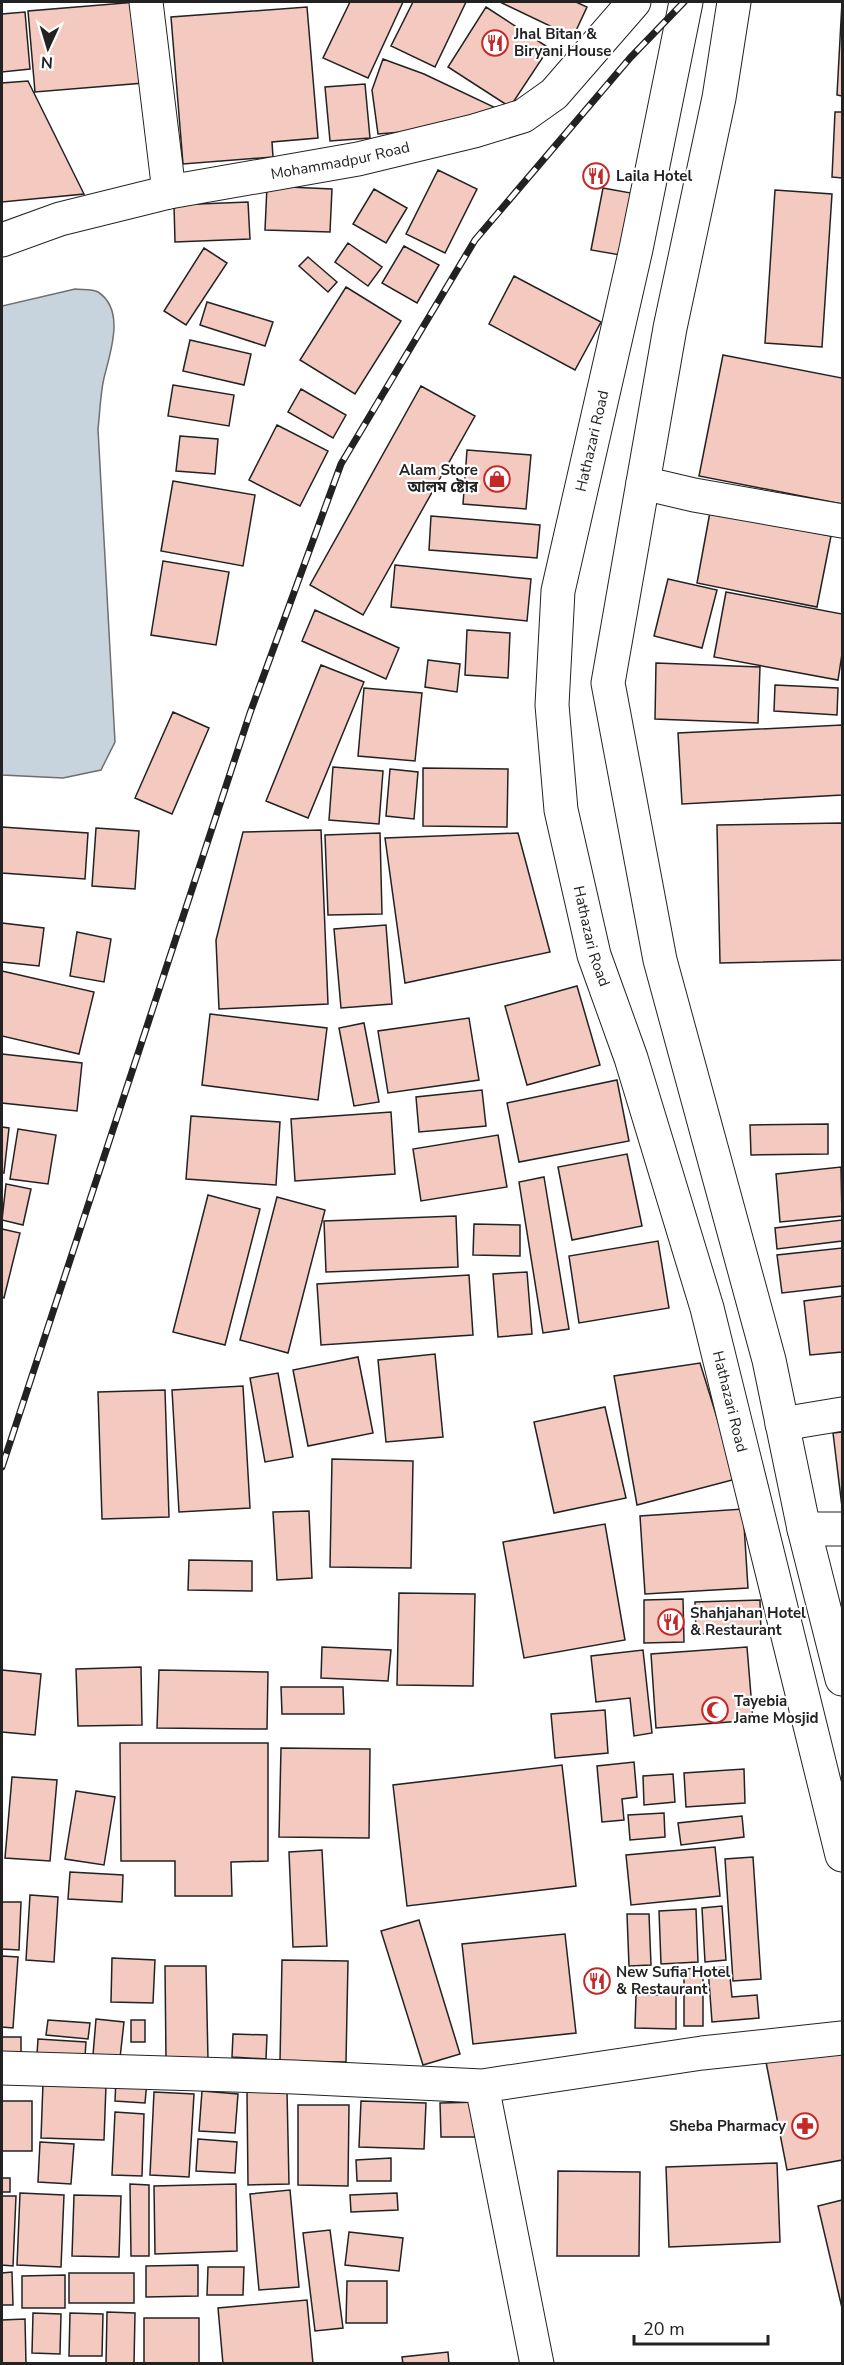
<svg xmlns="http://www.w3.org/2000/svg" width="844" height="2365" viewBox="0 0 844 2365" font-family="'Nunito Sans','Noto Sans Bengali',sans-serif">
	<rect width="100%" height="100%" fill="#fff"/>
	<path fill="#c7d3dd" stroke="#6f6f6f" stroke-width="1.5" d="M75 289C82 290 92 289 98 292 126 310 110 353 104 378 100 395 100 413 98 429L115 742 101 770 63 778 2 775V306Z"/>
	<path fill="#f3c9c0" stroke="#222" stroke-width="1.5" d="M137 2 144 83 35 92 28 11Z
		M350 2H403L368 78 323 58Z
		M413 2H466L435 67 391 46Z
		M500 2H576L587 7 573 37Z
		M842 2V96L837 95Z
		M307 7 318 138 272 142 273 157 183 164 171 17Z
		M486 7 549 48 510 107 448 67Z
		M25 12 30 69 2 72V14Z
		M383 59 424 74 498 109 426 130 378 134 372 90Z
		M28 81 84 194 2 202V83Z
		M365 84 370 138 330 141 325 87Z
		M835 112H842V178L832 177Z
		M438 170 477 189 445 253 406 234Z
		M267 186 332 189 330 232 265 230Z
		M603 188 631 193 620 255 591 250Z
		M374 189 407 208 386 243 353 224Z
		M775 190 832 194 822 347 765 343Z
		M248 202 250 239 175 242 174 205Z
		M348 243 382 267 368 286 335 262Z
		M404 246 439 265 417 303 382 283Z
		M204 248 227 263 186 325 164 311Z
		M308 257 337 282 328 292 299 266Z
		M514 276 601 322 575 370 489 324Z
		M346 287 401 321 355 394 300 360Z
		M207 302 273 322 265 346 200 325Z
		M190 340 251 354 244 385 183 371Z
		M723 355 842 378V504L699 476Z
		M173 385 234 395 229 426 168 416Z
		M421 386 475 416 363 615 310 585Z
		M301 389 346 415 333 438 288 412Z
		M277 425 328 451 300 506 249 480Z
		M180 436 218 439 215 474 176 471Z
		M467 450 531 455 526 509 463 504Z
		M173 481 255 495 243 566 161 551Z
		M710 512 831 536 817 607 697 583Z
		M431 516 540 525 537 558 429 550Z
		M163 561 229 572 216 645 151 635Z
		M395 565 531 579 527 621 391 607Z
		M668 579 717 590 702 648 654 636Z
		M726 592 842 614V654L838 680 714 657Z
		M315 610 399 648 386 679 302 641Z
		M467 630 510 633 508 678 465 675Z
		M428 660 460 664 457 692 425 687Z
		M656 663 760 667 758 723 655 719Z
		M321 665 364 682 308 818 266 801Z
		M775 685 838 688 837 715 774 711Z
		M364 688 422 693 415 761 358 756Z
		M173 712 209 728 172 814 135 798Z
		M842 725V795L682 804 678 733Z
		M333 767 383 771 379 824 329 820Z
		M423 768 508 769 507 827 423 826Z
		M390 769 418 772 414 819 386 816Z
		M842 823V960L720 963 717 825Z
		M2 827 88 833 85 879 2 873Z
		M96 828 139 831 135 889 92 886Z
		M321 830 328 1004 219 1009 216 940 243 832Z
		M380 833 382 914 328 915 325 835Z
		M518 833 550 952 405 983 385 838Z
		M2 923 44 928 39 966 2 962Z
		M386 925 392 1004 341 1008 334 929Z
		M77 932 111 939 104 982 70 976Z
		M2 971 94 992 79 1054 2 1036Z
		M577 986 600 1065 527 1085 505 1006Z
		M210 1014 327 1028 318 1100 202 1085Z
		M469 1018 479 1080 388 1093 378 1031Z
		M364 1023 379 1102 354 1106 339 1028Z
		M2 1054 82 1063 77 1111 2 1103Z
		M617 1080 629 1141 519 1162 507 1103Z
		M482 1090 486 1126 419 1132 416 1097Z
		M391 1112 395 1174 295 1181 291 1119Z
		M191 1116 280 1122 276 1185 186 1179Z
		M828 1124V1154L751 1155 750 1125Z
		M2 1127 9 1128 4 1173H2Z
		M18 1129 56 1135 48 1184 10 1179Z
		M498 1135 507 1187 421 1201 413 1149Z
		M627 1154 642 1226 572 1240 558 1167Z
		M841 1167 842 1216 780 1222 776 1174Z
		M544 1177 569 1329 543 1333 519 1182Z
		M6 1184 31 1189 23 1225 2 1220Z
		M208 1195 260 1209 225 1345 173 1332Z
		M277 1197 325 1210 288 1353 240 1340Z
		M456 1216 458 1267 326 1272 324 1221Z
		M842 1220V1241L777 1249 775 1228Z
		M474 1224 520 1225V1256L473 1255Z
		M2 1229 20 1233 4 1298 2 1297Z
		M658 1241 669 1308 579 1323 569 1256Z
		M842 1248V1286L782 1293 777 1255Z
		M527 1272 532 1334 498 1337 493 1274Z
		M469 1275 473 1335 321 1345 317 1284Z
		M842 1296V1352L810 1355 804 1301Z
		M435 1354 443 1437 386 1442 378 1360Z
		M358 1357 373 1433 308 1446 293 1370Z
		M700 1363 736 1479 637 1505 614 1376Z
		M278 1373 293 1457 265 1462 250 1378Z
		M243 1386 250 1508 179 1512 172 1390Z
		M165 1390 169 1517 102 1519 98 1392Z
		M605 1407 626 1498 554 1513 534 1422Z
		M842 1432V1507L833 1433Z
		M332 1459 413 1461 411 1568 330 1567Z
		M743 1509 748 1588 645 1594 640 1516Z
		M309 1511 312 1578 277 1580 273 1512Z
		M605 1524 625 1640 524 1658 503 1542Z
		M189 1560 252 1561V1591L188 1590Z
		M399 1593 475 1594 473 1686 397 1685Z
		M683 1599 684 1642 644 1643V1600Z
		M760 1600 761 1633 696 1634 695 1602Z
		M322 1647 391 1650 388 1681 321 1678Z
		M747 1647 753 1720 656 1728 651 1654Z
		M643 1650 652 1733 634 1736 630 1698 596 1702 591 1656Z
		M141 1667 142 1725 78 1726 76 1669Z
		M2 1670 41 1674 35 1735 2 1732Z
		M159 1670 268 1672 267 1729 157 1728Z
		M281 1687H343L344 1714H282Z
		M605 1710 608 1753 555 1758 551 1714Z
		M120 1743H268V1861L231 1862 232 1896H175V1861H121Z
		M281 1748 370 1749 369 1838 279 1837Z
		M634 1762 637 1797 622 1799 624 1820 602 1822 597 1766Z
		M562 1765 576 1886 407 1906 393 1785Z
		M744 1769 745 1803 686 1807 684 1773Z
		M673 1774 675 1802 644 1805 643 1776Z
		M12 1777 57 1780 50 1861 5 1858Z
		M76 1791 115 1797 104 1865 65 1859Z
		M664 1813 665 1837 630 1840 628 1815Z
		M742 1816 744 1837 681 1845 678 1823Z
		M715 1847 720 1896 631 1905 626 1855Z
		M322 1850 327 1946 293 1947 289 1852Z
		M753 1857 761 1979 733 1981 725 1859Z
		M70 1872 123 1875 122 1902 68 1899Z
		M30 1895 58 1897 54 1962 26 1960Z
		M2 1902H21L19 1950 2 1949Z
		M722 1906 726 1960 705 1962 702 1908Z
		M696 1909 698 1962 661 1964 659 1911Z
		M627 1914H649L651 1965 629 1966Z
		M419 1920 460 2054 423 2065 381 1931Z
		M565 1934 576 2033 473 2044 462 1944Z
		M2 1956 18 1957 13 2028 2 2027Z
		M112 1958 155 1960 153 2003 111 2002Z
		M282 1960 348 1961 346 2062 280 2061Z
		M165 1966H206L208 2060H166Z
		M729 1967 732 1997 757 1995 759 2018 712 2022 708 1968Z
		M703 1968V2026H684V1969Z
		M636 1995H676V2029L635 2028Z
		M96 2019 124 2022 120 2058 93 2055Z
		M48 2020 90 2023 88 2039 46 2035Z
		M131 2020H145V2042H131Z
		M233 2034 267 2035 266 2059 232 2057Z
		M2 2037H21V2064H2Z
		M38 2039 86 2042 85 2057 37 2054Z
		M842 2047V2160L787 2170 766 2062Z
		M116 2078 147 2081 145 2103 115 2101Z
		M43 2083 106 2085 104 2140 41 2138Z
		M202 2091 238 2094 235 2133 199 2131Z
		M287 2091 289 2184 248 2185 247 2092Z
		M154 2092 194 2094 189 2177 150 2175Z
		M2 2101H32V2151H2Z
		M361 2101 426 2103 424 2149 359 2147Z
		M482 2102 483 2137H441L440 2103Z
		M298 2105H349L348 2186 298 2185Z
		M115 2112 144 2114 142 2176 112 2175Z
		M198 2139 237 2142 235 2173 196 2171Z
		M40 2142 74 2144 71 2184 38 2182Z
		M391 2158V2181H357L356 2160Z
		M777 2163 780 2242 669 2247 666 2167Z
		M558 2171 640 2172 639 2256H557Z
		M2 2178H10V2192H2Z
		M130 2184 149 2185V2256H131Z
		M236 2184 237 2251 155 2254 154 2186Z
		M290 2190 299 2287 259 2290 250 2194Z
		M20 2193 64 2195 61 2267 17 2265Z
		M397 2193 398 2210 351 2212 350 2195Z
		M74 2195 121 2196 119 2257 72 2256Z
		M2 2196H16L13 2266 2 2265Z
		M842 2200V2308L818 2206Z
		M330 2230 343 2328 315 2331 303 2233Z
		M349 2232 403 2238 399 2271 345 2265Z
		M198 2265V2296L146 2297V2266Z
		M208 2267H244L243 2295H207Z
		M12 2272 13 2305H2V2273Z
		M69 2273H134V2303H69Z
		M65 2275V2308H22V2276Z
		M347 2281H387V2323H346Z
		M307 2300 313 2364H223L218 2308Z
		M107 2312 135 2313 134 2364H106Z
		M33 2313 61 2314 60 2354 32 2353Z
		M70 2313 103 2314 102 2356H69Z
		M144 2318H199V2364H144Z
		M25 2319 26 2364H2V2320Z
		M448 2352 449 2364H403L402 2357Z"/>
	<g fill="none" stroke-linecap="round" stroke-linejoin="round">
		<g stroke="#222" stroke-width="35">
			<path id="street" d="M146 2 169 192
				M643 483 694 495 842 521
				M782 1424 842 1414
				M804 1529H842
				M2 2068 294 2077 482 2086 702 2053 842 2038
				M482 2086 537 2364"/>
		</g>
		<g stroke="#222" stroke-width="35">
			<g id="secondary">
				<path id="s1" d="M2 240 60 219 169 192 358 159 474 131 523 116 554 94 634 2"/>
			</g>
		</g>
		<g stroke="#222" stroke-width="35">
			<g id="highway">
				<path id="s2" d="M686 2 636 249 558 591 552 705 561 810 594 955 631 1058 707 1308 842 1855"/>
				<path d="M734 2 719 98 670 328 608 683 660 960 769 1360 804 1529 842 1679"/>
			</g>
		</g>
		<use href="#street" stroke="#fff" stroke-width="33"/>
		<use href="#secondary" stroke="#fff" stroke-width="33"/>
		<use href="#highway" stroke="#fff" stroke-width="33"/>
		<g stroke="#222" stroke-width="7">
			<path id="rail" d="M2 1467 250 713 341 464 475 240 630 58 684 2"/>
		</g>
		<use href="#rail" stroke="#fff" stroke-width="4.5" stroke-dasharray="14" stroke-linecap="butt"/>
	</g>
	<defs>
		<g id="restaurant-ring" transform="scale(1.35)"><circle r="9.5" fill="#fff" stroke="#c62828" stroke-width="1.5"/><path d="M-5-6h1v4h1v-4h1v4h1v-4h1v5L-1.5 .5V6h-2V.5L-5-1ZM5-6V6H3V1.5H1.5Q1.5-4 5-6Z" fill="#c62828"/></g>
		<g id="shop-ring" transform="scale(1.35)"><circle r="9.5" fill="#fff" stroke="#c62828" stroke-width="1.5"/><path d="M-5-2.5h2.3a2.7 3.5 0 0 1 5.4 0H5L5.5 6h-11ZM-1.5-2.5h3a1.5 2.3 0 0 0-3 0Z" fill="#c62828"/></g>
		<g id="mosque-ring" transform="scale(1.35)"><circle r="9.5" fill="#fff" stroke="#c62828" stroke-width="1.5"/><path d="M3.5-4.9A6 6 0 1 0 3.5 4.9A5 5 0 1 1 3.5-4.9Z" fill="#c62828"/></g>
		<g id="pharmacy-ring" transform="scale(1.35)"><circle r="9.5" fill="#fff" stroke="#c62828" stroke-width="1.5"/><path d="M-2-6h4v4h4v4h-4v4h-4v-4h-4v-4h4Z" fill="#c62828"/></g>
	</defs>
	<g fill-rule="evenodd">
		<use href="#restaurant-ring" x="495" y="43"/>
		<use href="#restaurant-ring" x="596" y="176"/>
		<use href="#shop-ring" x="497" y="479"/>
		<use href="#restaurant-ring" x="671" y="1622"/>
		<use href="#mosque-ring" x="715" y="1710"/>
		<use href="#restaurant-ring" x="597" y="1981"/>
		<use href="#pharmacy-ring" x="805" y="2126"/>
	</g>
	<g text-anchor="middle" stroke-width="4.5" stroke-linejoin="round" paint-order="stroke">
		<g font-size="15" font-weight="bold" fill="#222" stroke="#fff" text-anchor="start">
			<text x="514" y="39">Jhal Bitan &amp;<tspan x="514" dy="17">Biryani House</tspan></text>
			<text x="616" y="181">Laila Hotel</text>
			<text x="478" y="475" text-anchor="end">Alam Store<tspan x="478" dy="17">আলম ষ্টোর</tspan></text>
			<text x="690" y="1618">Shahjahan Hotel<tspan x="690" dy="17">&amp; Restaurant</tspan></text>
			<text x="734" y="1706">Tayebia<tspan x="734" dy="17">Jame Mosjid</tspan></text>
			<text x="616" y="1977">New Sufia Hotel<tspan x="616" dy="17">&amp; Restaurant</tspan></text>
			<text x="786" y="2131" text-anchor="end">Sheba Pharmacy</text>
		</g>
		<g font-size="15" fill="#222" stroke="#fff">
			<text dy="5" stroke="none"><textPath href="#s1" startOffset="348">Mohammadpur Road</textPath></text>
			<text transform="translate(592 441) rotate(-77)" y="5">Hathazari Road</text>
			<text dy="5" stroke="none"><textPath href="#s2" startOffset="952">Hathazari Road</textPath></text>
			<text dy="5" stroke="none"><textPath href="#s2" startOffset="1438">Hathazari Road</textPath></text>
		</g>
	</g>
	<rect width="844" height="2365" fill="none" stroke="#222222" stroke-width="6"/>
	<g transform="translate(48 48) rotate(184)" stroke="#ffffff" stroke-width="4.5" paint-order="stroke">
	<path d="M0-4.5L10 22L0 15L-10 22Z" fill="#222222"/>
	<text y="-9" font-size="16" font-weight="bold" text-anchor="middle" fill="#222222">N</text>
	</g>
	<path d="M634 2335v9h134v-9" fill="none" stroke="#222222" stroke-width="3"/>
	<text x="643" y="2335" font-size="18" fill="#222222" stroke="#ffffff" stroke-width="4.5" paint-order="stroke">20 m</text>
</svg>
